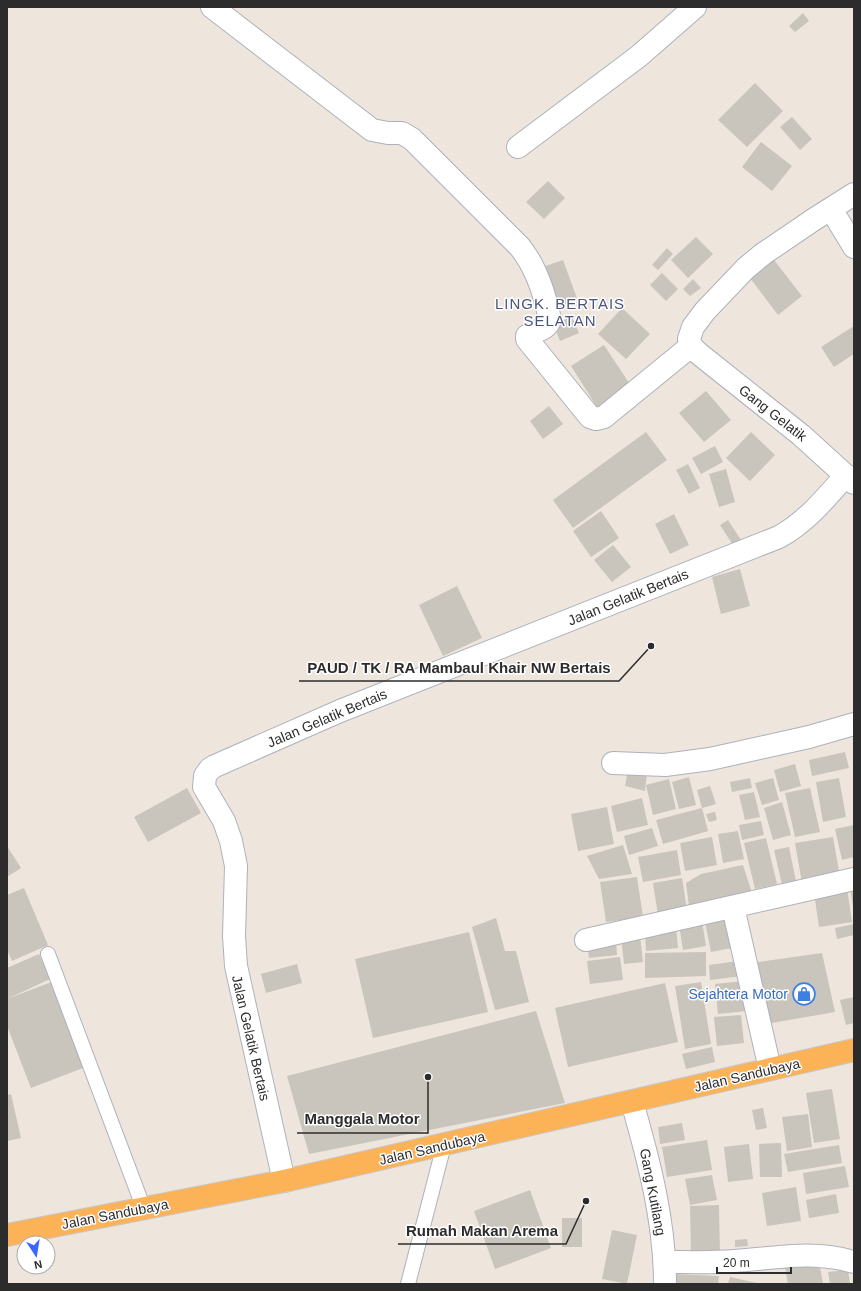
<svg xmlns="http://www.w3.org/2000/svg" width="861" height="1291" viewBox="0 0 861 1291" font-family="Arial,sans-serif">
	<rect width="100%" height="100%" fill="#eee6dd"/>
	<path fill="#c9c4bc" d="M803 13 809 21 795 32 789 26Z
		M755 83 783 111 747 147 718 120Z
		M792 117 812 139 800 150 780 127Z
		M761 142 792 166 772 191 742 167Z
		M548 181 565 198 544 219 526 202Z
		M696 237 713 254 688 278 671 260Z
		M667 248 673 254 658 270 652 265Z
		M563 260 578 301 552 310 537 269Z
		M774 260 802 296 778 315 750 278Z
		M662 273 678 289 666 301 650 285Z
		M693 279 701 288 690 296 683 289Z
		M622 308 650 334 626 359 598 334Z
		M572 317 579 333 560 341 553 324Z
		M854 326V354L834 367 821 347Z
		M604 345 631 386 597 407 571 366Z
		M706 391 731 420 704 442 679 413Z
		M549 406 563 424 543 439 530 421Z
		M646 432 667 460 573 528 553 500Z
		M751 432 775 455 750 481 726 458Z
		M715 446 723 462 701 474 692 458Z
		M688 464 700 488 689 494 676 470Z
		M726 469 735 502 719 507 709 474Z
		M601 511 619 538 591 557 573 531Z
		M674 514 689 545 670 554 655 524Z
		M728 520 743 543 735 548 720 525Z
		M613 545 631 567 612 582 594 560Z
		M740 569 750 606 721 614 712 577Z
		M457 586 482 638 443 656 419 605Z
		M845 752 849 768 812 776 809 760Z
		M795 764 801 786 780 792 774 770Z
		M628 770 647 773 645 791 625 786Z
		M689 777 696 805 679 809 672 782Z
		M750 778 752 788 732 792 730 782Z
		M773 778 779 800 762 805 755 783Z
		M839 778 846 817 823 822 816 782Z
		M669 779 676 809 653 815 646 785Z
		M710 786 716 804 702 808 697 790Z
		M187 788 201 813 148 842 134 817Z
		M810 788 820 832 795 837 785 793Z
		M754 792 760 817 745 820 739 795Z
		M642 798 648 825 617 832 611 806Z
		M782 802 791 835 773 840 764 808Z
		M607 807 614 844 578 851 571 814Z
		M702 808 708 831 663 844 656 820Z
		M715 812 717 820 709 822 706 814Z
		M761 821 764 835 742 840 739 825Z
		M854 825V857L842 860 835 829Z
		M652 828 658 846 629 855 624 836Z
		M738 831 744 859 723 863 718 834Z
		M712 837 717 865 685 871 680 843Z
		M833 837 840 877 802 883 795 843Z
		M766 838 777 884 755 889 744 843Z
		M623 845 632 874 599 879 587 856Z
		M7 846 21 868 7 877Z
		M789 847 797 886 783 889 774 850Z
		M677 850 681 875 643 882 638 857Z
		M743 865 752 893 689 906 686 883 701 874Z
		M637 877 643 917 606 922 600 882Z
		M682 878 687 910 658 915 653 883Z
		M854 887V907H853L850 888Z
		M24 888 48 945 12 961 7 950V895Z
		M847 888 852 922 819 927 814 893Z
		M731 917 737 947 711 952 705 922Z
		M496 918 505 951H516L529 1002 495 1010 472 927Z
		M702 921 706 946 683 950 679 925Z
		M854 924V935L837 939 835 928Z
		M676 927 678 948 646 951 645 930Z
		M469 932 488 1012 373 1038 355 959Z
		M640 935 643 962 624 964 621 937Z
		M616 939 617 955 589 958 587 943Z
		M706 952V976L645 978V953Z
		M822 953 835 1012 766 1024 752 963Z
		M39 954 50 979 7 999V968Z
		M620 957 623 980 590 984 587 961Z
		M738 961 743 976 710 980 709 965Z
		M297 964 302 983 266 993 261 974Z
		M54 981 88 1066 31 1088 7 1026V999Z
		M744 981 747 1011 718 1014 715 984Z
		M701 982 711 1044 685 1049 675 986Z
		M665 983 678 1042 568 1067 555 1008Z
		M854 997V1023L846 1025 840 1000Z
		M536 1011 565 1103 309 1154 287 1076Z
		M741 1015 744 1043 717 1046 714 1017Z
		M712 1047 715 1062 686 1069 682 1054Z
		M832 1089 840 1139 814 1143 806 1093Z
		M11 1094 21 1138 7 1141V1095Z
		M763 1108 767 1128 756 1130 752 1110Z
		M808 1114 812 1147 787 1151 782 1117Z
		M682 1123 685 1140 660 1144 658 1127Z
		M707 1140 712 1170 667 1177 662 1147Z
		M781 1143 782 1177H760L759 1144Z
		M749 1144 753 1179 728 1182 724 1147Z
		M839 1145 842 1163 788 1172 784 1154Z
		M845 1166 849 1187 806 1194 803 1173Z
		M712 1175 717 1200 690 1205 685 1179Z
		M796 1187 801 1221 767 1226 762 1193Z
		M530 1190 551 1248 495 1269 474 1211Z
		M836 1194 839 1213 809 1218 806 1200Z
		M719 1205 720 1255 691 1256 690 1206Z
		M562 1218H582V1247H562Z
		M612 1230 637 1235 627 1284 602 1279Z
		M747 1239 748 1246 735 1247V1240Z
		M819 1261 823 1284H788L785 1267Z
		M848 1270 850 1284H830L828 1272Z
		M673 1274 719 1276 718 1284H672Z
		M730 1277 757 1283V1284H728Z"/>
	<g fill="none" stroke-linecap="round" stroke-linejoin="round">
		<g stroke="#adb1bc" stroke-width="16">
			<path id="service" d="M48 954 144 1209
				M408 1284 444 1145"/>
		</g>
		<g stroke="#adb1bc" stroke-width="24">
			<path id="minor" d="M212 7 372 130 388 133H402L412 139 520 247C536 267 545 295 550 320 546 331 535 330 527 336V339L590 417 596 419 604 417 691 346
				M518 147 639 56 695 7
				M854 194 813 220 763 254 746 268 705 311 693 327 689 339 691 346 698 353 801 435 854 483
				M831 209 854 247
				M613 763 665 765 710 759 809 737 854 724
				M733 907 770 1069
				M586 940 854 879
				M632 1102C649 1161 665 1222 665 1284
				M284 1181 236 966 234 936 236 866 231 841 224 821 204 787 205 776 210 769 215 766 340 711 779 537C806 522 826 498 846 475
				M665 1262C688 1262 712 1263 735 1261 778 1258 812 1250 854 1262"/>
		</g>
		<g stroke="#c8c8c8" stroke-width="24">
			<path id="trunk" d="M7 1235 284 1181 854 1050"/>
		</g>
		<use href="#service" stroke="#fff" stroke-width="14"/>
		<use href="#minor" stroke="#fff" stroke-width="22"/>
		<use href="#trunk" stroke="#fcb257" stroke-width="22"/>
	</g>
	<defs>
		<g id="shop-ring" transform="scale(1.15)"><circle r="9.5" fill="#fff" stroke="#3f7fe0" stroke-width="1.5"/><path d="M-5-2.5h2.3a2.7 3.5 0 0 1 5.4 0H5L5.5 6h-11ZM-1.5-2.5h3a1.5 2.3 0 0 0-3 0Z" fill="#3f7fe0"/></g>
	</defs>
	<g fill-rule="evenodd">
		<use href="#shop-ring" x="804" y="994"/>
	</g>
	<g text-anchor="middle" stroke-width="3" stroke-linejoin="round" paint-order="stroke">
		<g font-size="14" fill="#2c2c2c" stroke="#fff">
			<text transform="translate(773 413) rotate(38)" y="5">Gang Gelatik</text>
			<text transform="translate(628 597) rotate(-22)" y="5">Jalan Gelatik Bertais</text>
			<text transform="translate(327 718) rotate(-23)" y="5">Jalan Gelatik Bertais</text>
			<text transform="translate(251 1038) rotate(77)" y="5">Jalan Gelatik Bertais</text>
			<text transform="translate(747 1075) rotate(-13)" y="5">Jalan Sandubaya</text>
			<text transform="translate(432 1148) rotate(-13)" y="5">Jalan Sandubaya</text>
			<text transform="translate(653 1192) rotate(79)" y="5">Gang Kutilang</text>
			<text transform="translate(115 1214) rotate(-11)" y="5">Jalan Sandubaya</text>
		</g>
		<g font-size="14" fill="#366cbe" stroke="#fff" text-anchor="end">
			<text x="788" y="999">Sejahtera Motor</text>
		</g>
		<g font-size="15" letter-spacing="1" fill="#49557f" stroke="#fff">
			<text x="560" y="309">LINGK. BERTAIS<tspan x="560" dy="17">SELATAN</tspan></text>
		</g>
	</g>
	<path fill="none" stroke="#2c2c2c" stroke-width="1.5" d="M651 646L619 681H299M428 1077L428 1133H297M586 1201L566 1244H398"/>
	<g fill="#2c2c2c" stroke="#fff" stroke-width="1.5">
		<circle cx="651" cy="646" r="4"/>
		<circle cx="428" cy="1077" r="4"/>
		<circle cx="586" cy="1201" r="4"/>
	</g>
	<g font-size="15" text-anchor="middle" font-weight="bold" fill="#2c2c2c" stroke="#fff" stroke-width="3" stroke-linejoin="round" paint-order="stroke">
		<text x="459" y="673">PAUD / TK / RA Mambaul Khair NW Bertais</text>
		<text x="362" y="1124">Manggala Motor</text>
		<text x="482" y="1236">Rumah Makan Arema</text>
	</g>
	<rect width="861" height="1291" fill="none" stroke="#2c2c2c" stroke-width="16"/>
	<g transform="translate(36 1255) rotate(168)"><circle r="19" fill="#ffffff" stroke="#ababab"/>
	<path d="M0-3L7 15L0 10L-7 15Z" fill="#3967ff"/>
	<text y="-6" font-size="11" font-weight="bold" text-anchor="middle" fill="#2c2c2c">N</text>
	</g>
	<path d="M717 1267v6h74v-6" fill="none" stroke="#2c2c2c" stroke-width="2"/>
	<text x="723" y="1267" font-size="12" fill="#2c2c2c" stroke="#ffffff" stroke-width="3" paint-order="stroke">20 m</text>
</svg>
